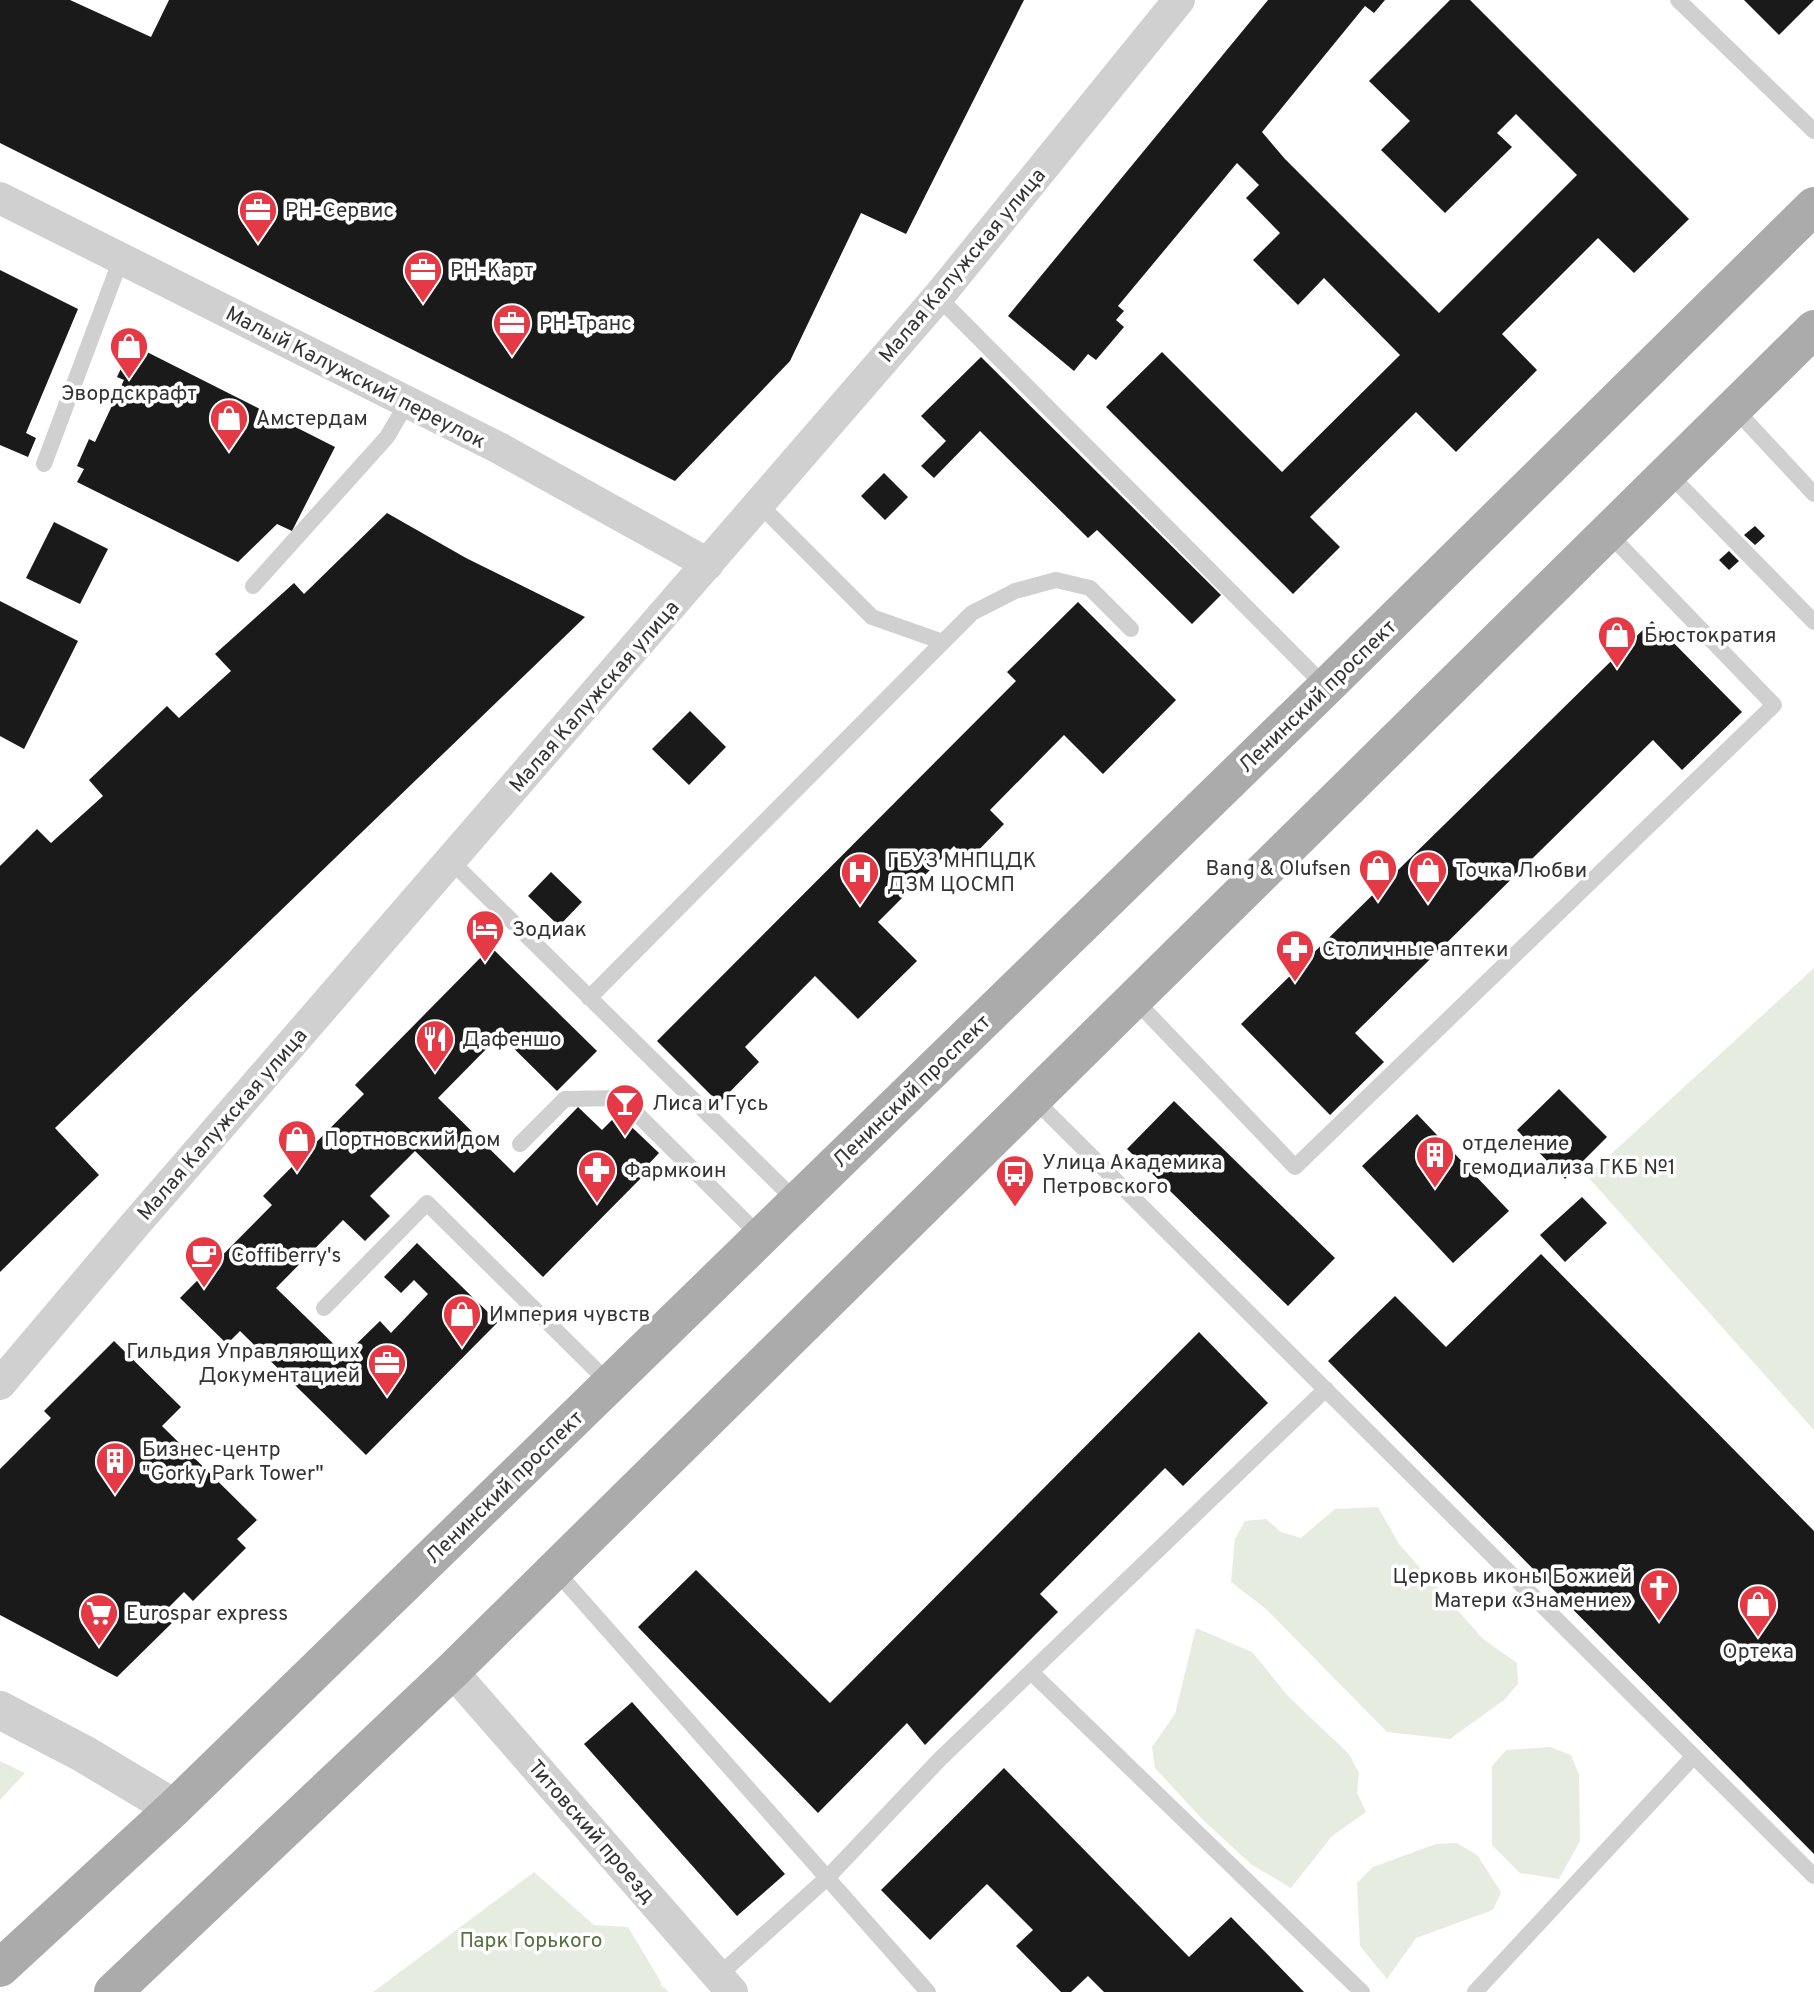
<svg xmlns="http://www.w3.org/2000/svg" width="1814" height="1992" viewBox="0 0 1814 1992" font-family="Overpass,sans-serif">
	<rect width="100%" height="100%" fill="#fff"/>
	<path fill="#e6ecdf" d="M1814 968V1430L1587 1176Z
		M1378 1507 1399 1544 1483 1639 1517 1663 1518 1684 1504 1700 1450 1739 1387 1732 1266 1609 1231 1582 1235 1539 1245 1521 1266 1519 1281 1532 1301 1538 1335 1509Z
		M1196 1628 1252 1652 1289 1697 1349 1754 1359 1773 1357 1793 1366 1812 1332 1836 1291 1888 1252 1865 1204 1821 1155 1768 1152 1747 1175 1714Z
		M1550 1747 1571 1755 1579 1775 1580 1841 1559 1879 1520 1873 1492 1845V1766L1506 1750Z
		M0 1761 25 1773 0 1800Z
		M1457 1843 1477 1855 1501 1892 1493 1910 1416 1938 1387 1979 1360 1946 1357 1883 1373 1867 1436 1844Z
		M534 1872 594 1925 628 1927 661 1982V1985L669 1992H373Z"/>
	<path fill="#1a1a1a" d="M0 0H70L151 37 169 0H1024L906 234 861 213 790 361 675 481 0 143Z
		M1268 0H1385L1374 13 1365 6 1262 132 1285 159 1439 313 1577 175 1516 114 1497 133 1512 147 1445 213 1381 150 1410 121 1369 81 1450 0H1470L1689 219 1634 273 1598 238 1502 334 1537 370 1456 452 1416 412 1310 517 1340 547 1293 594 1106 407 1162 352 1282 472 1400 355 1324 278 1298 305 1253 260 1280 233 1246 198 1259 185 1237 163 1118 306 1124 311 1116 320 1124 327 1096 360 1088 354 1074 371 1008 316Z
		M1744 0H1814L1779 35Z
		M0 270 78 309 26 433 36 438 28 457 0 445Z
		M139 348 335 447 292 531 277 524 238 562 77 482 84 469 77 466 89 439 95 442 124 380 117 377 124 362 131 365Z
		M981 357 1221 595 1192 624 1097 530 1088 538 980 431 934 478 921 466 946 441 921 416Z
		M884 473 908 497 885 520 861 496Z
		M387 513 466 558 585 617 55 1128 99 1175 0 1272V866L37 829 51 843 103 796 89 780 167 706 179 718 231 671 215 654 294 583 304 594Z
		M54 522 108 549 80 604 26 578Z
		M1755 526 1765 536 1755 545 1744 535Z
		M1729 551 1739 561 1729 570 1719 560Z
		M0 601 78 641 24 749 0 736Z
		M1078 602 1176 700 1103 774 1064 735 990 810 1004 824 968 861 954 846 878 922 917 961 858 1019 815 976 745 1047 759 1062 719 1103 657 1041 1016 681 1007 672Z
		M1652 621 1742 712 1682 770 1653 740 1355 1033 1384 1062 1330 1115 1241 1024Z
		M690 711 726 747 689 785 652 749Z
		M551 872 582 902 559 926 528 896Z
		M491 947 597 1051 557 1091 500 1035 438 1098 514 1173 578 1107 602 1130 618 1114 659 1153 643 1170 646 1173 543 1277 415 1151 370 1196 390 1216 365 1241 343 1220 276 1288 345 1355 380 1321 391 1333 428 1294 414 1280 401 1293 384 1277 417 1243 498 1322 366 1455 240 1331 227 1344 180 1298 272 1205 263 1196 364 1094 355 1085Z
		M1559 1089 1607 1137 1565 1179 1517 1130Z
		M1174 1101 1335 1258 1288 1306 1127 1149Z
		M1417 1114 1509 1211 1453 1263 1362 1166Z
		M1582 1197 1607 1223 1565 1262 1540 1235Z
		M1541 1254 1814 1531V1854L1328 1361 1395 1296 1446 1347Z
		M1199 1332 1268 1403 1183 1486 1165 1468 1040 1594 1058 1612 925 1745 907 1723 818 1813 638 1627 696 1570 830 1703Z
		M114 1341 181 1407 162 1426 257 1520 237 1539 246 1548 193 1601 184 1592 165 1611 175 1620 117 1677 0 1615V1469L51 1418 44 1411Z
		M632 1702 785 1874 737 1916 584 1744Z
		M1004 1768 1189 1957 1231 1917 1304 1992H1104L1088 1976 1071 1992H1061L1016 1946 1033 1930 987 1884 930 1940 881 1890Z"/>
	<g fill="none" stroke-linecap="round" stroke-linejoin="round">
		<path stroke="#d0d0d0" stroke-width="16" d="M1678 0 1814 131
			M938 297 1326 687
			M1734 408 1814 494
			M44 464 121 259
			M1668 473 1814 622
			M760 505 872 617 943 642 972 613 1015 591 1056 580 1090 588 1131 629
			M253 586 387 437 407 403
			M451 861 797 1202
			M589 998 943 642
			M1134 999 1295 1167 1774 705 1608 533
			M1034 1099 1814 1876
			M520 1144 565 1099 621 1098 761 1237
			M324 1308 427 1203 610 1384
			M555 1570 928 1992
			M1031 1672 1362 1992
			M718 1976 828 1877 940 1759 1326 1389
			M1475 1992 1694 1756"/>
		<path stroke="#d0d0d0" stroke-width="32" d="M0 198 499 448 708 564
			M0 1384 132 1228 938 297 1179 0
			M452 1671 732 1992"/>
		<path stroke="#d0d0d0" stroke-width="38" d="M0 1710 84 1754 174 1808"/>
		<path stroke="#ababab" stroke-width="38" d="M0 1968 174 1808 1326 687 1814 206
			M113 1992 452 1671 1814 329"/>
	</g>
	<defs>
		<g id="office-pin" transform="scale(2.0125)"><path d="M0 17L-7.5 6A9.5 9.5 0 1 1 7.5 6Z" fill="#e63946" stroke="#fff"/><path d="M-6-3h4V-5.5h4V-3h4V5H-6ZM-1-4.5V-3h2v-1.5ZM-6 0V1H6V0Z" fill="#fff"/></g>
		<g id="shop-pin" transform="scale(2.0125)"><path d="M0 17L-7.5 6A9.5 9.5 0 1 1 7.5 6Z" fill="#e63946" stroke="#fff"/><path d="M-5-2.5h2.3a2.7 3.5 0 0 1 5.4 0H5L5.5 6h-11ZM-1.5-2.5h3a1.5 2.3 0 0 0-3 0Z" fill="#fff"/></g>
		<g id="hospital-pin" transform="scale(2.0125)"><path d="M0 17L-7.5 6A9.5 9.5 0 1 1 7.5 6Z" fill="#e63946" stroke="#fff"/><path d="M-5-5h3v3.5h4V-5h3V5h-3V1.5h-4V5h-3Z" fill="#fff"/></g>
		<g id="hotel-pin" transform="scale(2.0125)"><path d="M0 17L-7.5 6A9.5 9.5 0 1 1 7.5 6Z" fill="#e63946" stroke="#fff"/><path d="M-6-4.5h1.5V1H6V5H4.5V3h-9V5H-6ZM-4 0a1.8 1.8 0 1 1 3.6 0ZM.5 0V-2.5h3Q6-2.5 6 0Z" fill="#fff"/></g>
		<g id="pharmacy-pin" transform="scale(2.0125)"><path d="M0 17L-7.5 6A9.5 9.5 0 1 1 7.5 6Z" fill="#e63946" stroke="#fff"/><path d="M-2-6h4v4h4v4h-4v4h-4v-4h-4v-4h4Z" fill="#fff"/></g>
		<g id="restaurant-pin" transform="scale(2.0125)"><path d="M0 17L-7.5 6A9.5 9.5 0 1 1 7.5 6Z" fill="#e63946" stroke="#fff"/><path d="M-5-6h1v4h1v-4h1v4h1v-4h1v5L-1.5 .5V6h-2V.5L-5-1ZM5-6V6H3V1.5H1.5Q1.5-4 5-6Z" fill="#fff"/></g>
		<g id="bar-pin" transform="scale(2.0125)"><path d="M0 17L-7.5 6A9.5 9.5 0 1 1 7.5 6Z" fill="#e63946" stroke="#fff"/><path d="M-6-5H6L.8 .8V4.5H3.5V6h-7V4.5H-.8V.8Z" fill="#fff"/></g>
		<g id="building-pin" transform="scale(2.0125)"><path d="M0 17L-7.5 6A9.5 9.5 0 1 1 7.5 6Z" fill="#e63946" stroke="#fff"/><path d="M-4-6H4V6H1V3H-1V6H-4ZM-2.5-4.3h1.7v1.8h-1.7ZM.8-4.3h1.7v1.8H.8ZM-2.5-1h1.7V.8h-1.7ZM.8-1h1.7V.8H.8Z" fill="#fff"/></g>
		<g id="bus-pin" transform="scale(2.0125)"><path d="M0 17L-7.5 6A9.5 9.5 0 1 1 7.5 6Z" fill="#e63946" stroke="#fff"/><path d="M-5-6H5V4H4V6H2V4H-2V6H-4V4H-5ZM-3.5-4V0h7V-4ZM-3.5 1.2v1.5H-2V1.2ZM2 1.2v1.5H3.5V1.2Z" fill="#fff"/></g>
		<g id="cafe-pin" transform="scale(2.0125)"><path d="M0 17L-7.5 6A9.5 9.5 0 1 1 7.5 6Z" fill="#e63946" stroke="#fff"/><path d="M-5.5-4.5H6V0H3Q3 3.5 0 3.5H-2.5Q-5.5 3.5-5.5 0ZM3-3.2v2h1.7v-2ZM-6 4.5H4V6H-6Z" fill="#fff"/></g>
		<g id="church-pin" transform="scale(2.0125)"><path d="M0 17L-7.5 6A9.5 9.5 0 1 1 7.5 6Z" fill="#e63946" stroke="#fff"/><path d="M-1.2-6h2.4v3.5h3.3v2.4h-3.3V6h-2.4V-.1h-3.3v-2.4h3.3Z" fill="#fff"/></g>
		<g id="supermarket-pin" transform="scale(2.0125)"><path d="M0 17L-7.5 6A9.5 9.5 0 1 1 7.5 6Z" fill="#e63946" stroke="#fff"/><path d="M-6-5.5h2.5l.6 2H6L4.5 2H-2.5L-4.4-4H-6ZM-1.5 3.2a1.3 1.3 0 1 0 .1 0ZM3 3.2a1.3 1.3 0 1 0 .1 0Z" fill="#fff"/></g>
	</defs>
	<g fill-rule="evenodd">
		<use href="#office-pin" x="258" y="210"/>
		<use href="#office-pin" x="423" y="270"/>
		<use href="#office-pin" x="512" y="323"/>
		<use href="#shop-pin" x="129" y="346"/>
		<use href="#shop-pin" x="229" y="418"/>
		<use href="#shop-pin" x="1617" y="635"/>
		<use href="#shop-pin" x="1378" y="868"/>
		<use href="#shop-pin" x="1428" y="870"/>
		<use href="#hospital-pin" x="860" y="872"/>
		<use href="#hotel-pin" x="485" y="929"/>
		<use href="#pharmacy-pin" x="1295" y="949"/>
		<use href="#restaurant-pin" x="435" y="1039"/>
		<use href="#bar-pin" x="625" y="1103"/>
		<use href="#shop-pin" x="297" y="1139"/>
		<use href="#building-pin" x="1435" y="1155"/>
		<use href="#pharmacy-pin" x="597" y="1170"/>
		<use href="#bus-pin" x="1015" y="1174"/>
		<use href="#cafe-pin" x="204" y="1255"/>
		<use href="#shop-pin" x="462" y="1314"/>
		<use href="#office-pin" x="387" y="1363"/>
		<use href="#building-pin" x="115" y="1461"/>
		<use href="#church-pin" x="1659" y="1588"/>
		<use href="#shop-pin" x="1758" y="1604"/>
		<use href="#supermarket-pin" x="99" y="1613"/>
	</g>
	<g text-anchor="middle" stroke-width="7" stroke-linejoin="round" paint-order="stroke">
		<g font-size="21" fill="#333" stroke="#fff" text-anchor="start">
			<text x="285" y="217">РН-Сервис</text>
			<text x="450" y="277">РН-Карт</text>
			<text x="539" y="330">РН-Транс</text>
			<text x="129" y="400" text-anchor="middle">Эвордскрафт</text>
			<text x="256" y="425">Амстердам</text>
			<text x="1644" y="642">Бюстократия</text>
			<text x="887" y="867">ГБУЗ МНПЦДК<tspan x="887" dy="24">ДЗМ ЦОСМП</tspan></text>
			<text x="1351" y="875" text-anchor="end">Bang &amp; Olufsen</text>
			<text x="1455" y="877">Точка Любви</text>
			<text x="512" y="936">Зодиак</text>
			<text x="1322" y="956">Столичные аптеки</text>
			<text x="462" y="1046">Дафеншо</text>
			<text x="652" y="1110">Лиса и Гусь</text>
			<text x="324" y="1146">Портновский дом</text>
			<text x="1462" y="1150">отделение<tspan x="1462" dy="24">гемодиализа ГКБ №1</tspan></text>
			<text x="1042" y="1169">Улица Академика<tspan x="1042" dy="24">Петровского</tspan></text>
			<text x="624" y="1177">Фармкоин</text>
			<text x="231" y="1262">Coffiberry's</text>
			<text x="489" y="1321">Империя чувств</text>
			<text x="360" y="1358" text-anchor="end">Гильдия Управляющих<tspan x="360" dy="24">Документацией</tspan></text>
			<text x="142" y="1456">Бизнес-центр<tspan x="142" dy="24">"Gorky Park Tower"</tspan></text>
			<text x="1632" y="1583" text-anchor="end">Церковь иконы Божией<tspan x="1632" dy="24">Матери «Знамение»</tspan></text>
			<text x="126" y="1620">Eurospar express</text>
			<text x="1758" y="1658" text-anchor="middle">Ортека</text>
		</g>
		<g font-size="21" fill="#333" stroke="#fff">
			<text transform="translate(962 265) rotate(-50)" y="7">Малая Калужская улица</text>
			<text transform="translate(356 377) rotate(27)" y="7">Малый Калужский переулок</text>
			<text transform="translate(594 696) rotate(-49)" y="7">Малая Калужская улица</text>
			<text transform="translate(1317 696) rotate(-44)" y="7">Ленинский проспект</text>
			<text transform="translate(911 1091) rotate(-44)" y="7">Ленинский проспект</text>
			<text transform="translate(222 1124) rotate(-49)" y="7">Малая Калужская улица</text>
			<text transform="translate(504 1487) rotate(-44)" y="7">Ленинский проспект</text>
			<text transform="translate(592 1831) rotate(49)" y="7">Титовский проезд</text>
		</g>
		<g font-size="21" fill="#56703f" stroke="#fff">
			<text x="531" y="1947">Парк Горького</text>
		</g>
	</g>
</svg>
